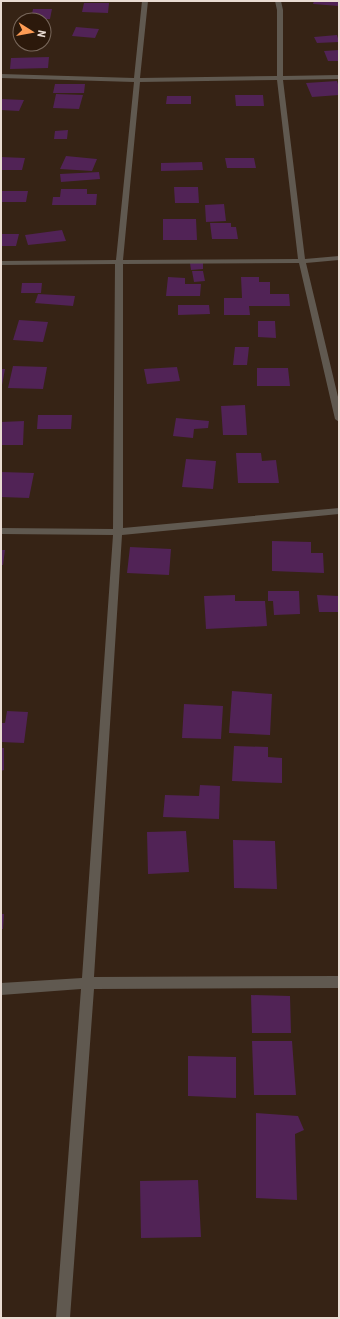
<svg xmlns="http://www.w3.org/2000/svg" width="340" height="1319" viewBox="0 0 340 1319" font-family="'Roboto Condensed',sans-serif">
	<rect width="100%" height="100%" fill="#362315"/>
	<path fill="#512356" d="M314 1H339V6L313 4Z
		M84 3H109L108 13 82 12Z
		M33 9H52L50 19H31Z
		M76 27 99 29 95 38 72 36Z
		M337 35 339 42 317 43 314 37Z
		M339 50V61H328L324 51Z
		M49 57 48 68 10 69 11 58Z
		M337 81 339 87V95L312 97 306 83Z
		M55 84H85L84 93H53Z
		M56 94 83 95 79 109 53 108Z
		M235 95H263L264 106H236Z
		M167 96H191V104H166Z
		M1 99 24 100 19 111 1 110Z
		M68 130 67 139H54L55 131Z
		M66 156 97 159 92 171 60 169Z
		M1 157 25 158 22 170H1Z
		M225 158H254L256 168H227Z
		M202 162 203 170 161 171V163Z
		M99 172 100 179 61 182 60 174Z
		M174 187H198L199 203H175Z
		M61 189H87V194H97L96 205H52L53 197H60Z
		M2 191H28L26 202H1Z
		M224 204 226 221 206 222 205 205Z
		M163 219H196L197 240H163Z
		M210 223H231V227H236L238 239H212Z
		M62 230 66 241 28 245 25 235Z
		M1 234H19L16 246H1Z
		M190 263H203V269L191 270Z
		M192 271H203L205 281 194 282Z
		M168 277 185 278V284H201L200 296H166Z
		M241 277H259V282H270V294H289L290 306H249L250 315H224V298H242Z
		M22 283H42L41 293H21Z
		M38 294 75 296 73 306 35 303Z
		M178 305H209L210 314 178 315Z
		M19 320 48 322 43 342 13 340Z
		M258 321H275L276 338 258 337Z
		M235 347H249L247 365H233Z
		M13 366 47 367 43 389 8 388Z
		M177 367 180 381 147 384 144 369Z
		M257 368H288L290 386H257Z
		M1 369H5L2 385H1Z
		M245 405 247 435H223L221 406Z
		M38 415H72L71 429H37Z
		M176 418 209 421 208 428 194 429 193 438 173 436Z
		M24 421 23 445H1V422Z
		M236 453H261L262 461 276 460 279 483H238Z
		M186 459 216 461 213 489 182 487Z
		M1 472 34 473 29 498 1 497Z
		M272 541 311 542V553H323L324 573 272 571Z
		M130 547 171 549 169 575 127 573Z
		M1 550H5L3 565H1Z
		M268 591H299L300 614 274 615 273 601H268Z
		M235 595V601H265L267 626 206 629 204 596Z
		M317 595 339 596V612H319Z
		M232 691 272 694 270 735 229 733Z
		M184 704 223 706 221 739 182 738Z
		M7 711 28 712 24 743 1 742V723H5Z
		M234 746 268 747V757L282 758V783L232 781Z
		M1 748H4V770L1 771Z
		M200 785 220 786 219 819 163 817 165 795 199 796Z
		M186 831 189 872 148 874 147 832Z
		M233 840 275 841 277 889 234 888Z
		M1 914H4L3 929H1Z
		M251 995 290 996 291 1033H252Z
		M252 1041H292L296 1095H254Z
		M188 1056 236 1057V1098L188 1096Z
		M256 1113 298 1116 304 1130 295 1134 297 1200 256 1198Z
		M198 1180 201 1237 141 1238 140 1181Z"/>
	<g fill="none" stroke-linecap="round" stroke-linejoin="round">
		<path fill="#605950" fill-rule="evenodd" d="M142 1H148L140 78 277 76V10L275 1H281L283 10V76L339 75V79L283 80 305 259 339 256V260L306 263 339 401V422L335 419 299 263 123 264V528L339 508V514L122 535 94 977 339 976V988L94 989 70 1318H56L81 989 1 995V983L82 978 113 535 1 534V528L113 529 115 264 1 265V261L116 260 134 82 1 78V74L134 78ZM277 80 298 259 123 260 140 82Z"/>
	</g>
	<rect width="340" height="1319" fill="none" stroke="#e9dbd2" stroke-width="4"/>
	<g transform="translate(32 32) rotate(101)"><circle r="19" fill="#2c190b" stroke="#78675b"/>
	<path d="M0-3L7 15L0 10L-7 15Z" fill="#fd9c55"/>
	<text y="-6" font-size="11" font-weight="bold" text-anchor="middle" fill="#e9dbd2">N</text>
	</g>
</svg>
